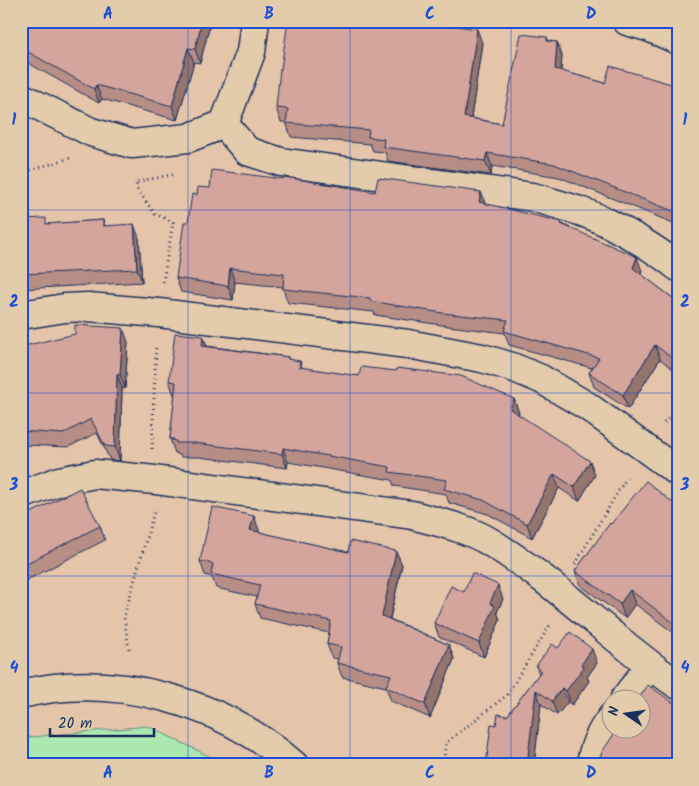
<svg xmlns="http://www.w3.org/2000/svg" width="699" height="786" viewBox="0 0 699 786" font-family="Kalam,sans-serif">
	<rect width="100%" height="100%" fill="#e5c5aa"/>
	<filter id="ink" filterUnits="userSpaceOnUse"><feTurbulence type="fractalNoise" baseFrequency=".02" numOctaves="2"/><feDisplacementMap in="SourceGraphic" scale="10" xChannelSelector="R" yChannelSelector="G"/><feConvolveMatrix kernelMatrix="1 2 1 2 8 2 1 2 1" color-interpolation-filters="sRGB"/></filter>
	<g filter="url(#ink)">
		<path fill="#aae8af" stroke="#628c86" d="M148 726 227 765H21V738Z"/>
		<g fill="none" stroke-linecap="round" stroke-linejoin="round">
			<g stroke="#1b2f5e" stroke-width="31">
				<path id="street" d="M21 97 91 132 132 144 188 138 224 124 251 52 255 21
					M224 124 247 151 281 162 533 197C559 205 586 211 610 224 633 236 657 250 678 267
					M21 315 65 308 88 307 159 313 408 344 482 358 512 367 541 379 587 406 678 472
					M21 495 59 481 95 474 155 480 412 515C438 522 467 528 490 542 558 583 613 641 678 685
					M625 698 650 666
					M591 765C593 747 601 731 612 717"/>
			</g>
			<g stroke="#1b2f5e" stroke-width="31">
				<path id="secondary" d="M627 21 648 27 678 40
					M21 694C115 671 222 702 294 765"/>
			</g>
			<path stroke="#1b2f5e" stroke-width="3" stroke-dasharray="1 4" stroke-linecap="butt" d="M21 173 70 158
				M163 282 173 222 155 214 137 189 136 182 176 174
				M664 423 678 409
				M152 449 156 345
				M575 564 628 475
				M129 649 124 617 154 512
				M443 765 446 743 507 695 550 625"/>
			<use href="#street" stroke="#e2ccac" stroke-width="28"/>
			<use href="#secondary" stroke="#e2ccac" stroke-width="28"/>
		</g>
		<path fill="#b68e86" stroke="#1b2f5e" d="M21 21H211L200 63 194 62 177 120 102 99 99 103 21 59Z
			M547 37 549 41 557 42 562 56 561 71 605 83 678 87V225L559 177 492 166 491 175 388 161 385 152 373 151 370 144 291 137 286 122H281L276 108 482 43 471 118 502 124Z
			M210 188 375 192H481L485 204 563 224 642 271 641 274 678 302V373L660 359 628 409 594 387 589 373 592 368 509 345 505 333 448 326 375 315 374 312 288 303 283 289V287L235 282 233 300 181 292 176 278 188 222 197 195Z
			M21 219 49 224 103 220 105 226 139 238 142 282 21 289Z
			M203 336 207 346 288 357 289 359 303 368 514 399 519 413 518 414 595 475 579 501 559 488 532 538 488 514 449 503 446 494 394 486 392 480 288 462 287 468 199 457H181L180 455 177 454V453H175L170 439 175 395H174L169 381Z
			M21 342 24 346 128 342 125 389 122 388 120 461 110 460 97 433 68 447 25 445 24 455 21 456Z
			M678 507V636L635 604 625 618 580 585 575 571 611 524Z
			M21 518 100 526 105 540 21 583Z
			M259 530 258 532 348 552 396 551 402 565 390 619 449 645 454 659 430 718 391 701 386 687 342 677 337 663 338 659 332 658 327 644 329 633 260 618 255 604 257 597 216 588 212 577 205 575 200 561Z
			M464 592 503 599 497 612 500 620 484 657 439 637 434 623Z
			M558 648 597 663 587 677 589 681 572 705 568 702 557 715 541 704 534 765H486L496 725 507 716 539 674 536 666Z"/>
		<path fill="#94746d" stroke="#1b2f5e" d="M202 21H211L200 63 195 49Z
			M477 29 482 43 469 131 464 117Z
			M557 42 562 56 560 83 555 69Z
			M188 48 194 62 177 120 172 106Z
			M96 85 102 99 99 103 94 89Z
			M487 153 492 166 491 175 485 161Z
			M481 192 486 206 479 202Z
			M134 224 139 238 142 282 137 269Z
			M637 257 642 271 638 282 633 268Z
			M230 268 235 282 233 300 228 286Z
			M123 328 128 342 125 389 120 375Z
			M203 336 208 350 202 346Z
			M655 345 660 359 628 409 623 395Z
			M678 352V373L673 359Z
			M300 361 305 375 299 367Z
			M117 374 122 388 120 461 115 447Z
			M514 399 519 413 515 423 510 409Z
			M21 434 25 445 24 455 21 449Z
			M283 448 288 462 287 468 282 454Z
			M590 461 595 475 579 501 574 487Z
			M554 474 559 488 532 538 527 524Z
			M254 516 259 530 256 544 250 530Z
			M396 551 402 565 387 630 382 616Z
			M498 585 503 599 497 612 500 620 484 657 479 643 490 603Z
			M630 590 635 604 625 618 620 604Z
			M449 645 454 659 430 718 425 704Z
			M592 649 597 663 587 677 589 681 572 705 566 691 581 665Z
			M562 688 568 702 557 715 552 701Z
			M536 690 541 704 534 765H527Z"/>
		<path fill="#d4a59c" stroke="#1b2f5e" d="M21 21H202L195 49 188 48 172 106 96 85 94 89 21 48Z
			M288 21H422L477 29 464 117 502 124 521 34 547 37V41L557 42 555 69 605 83 610 66 671 84 678 87V213L554 164 487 153 485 161 383 147 384 139 368 137 369 130 286 123 288 109 276 108 280 69H281Z
			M212 170 283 179 284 177 375 192 378 178 481 192 479 202 562 222 561 224 637 257 633 268 678 302V352L673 359 655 345 623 395 589 373 599 358 504 331 508 320 442 313 370 301V298L283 289 284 274 230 268 228 286 176 278 184 222H188L192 194 197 195 198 187 210 188Z
			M46 218V224L103 220V226L134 224 137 269 21 274V219Z
			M75 325 123 328 120 375 117 374 115 447 105 446 91 419 63 434 21 431V342L24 346 75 334Z
			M175 333 203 336 202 346 288 357V359L300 361 299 367 359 376 361 367 396 371 397 368 461 376 514 399 510 409 590 461 574 487 554 474 527 524 483 500 444 489 447 480 389 472 390 467 283 448 282 454 194 443H176V441L172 440 174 439H170L176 382 169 381Z
			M646 481 678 507V626L630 590 620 604 575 571 610 523 611 524Z
			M80 488 100 526 21 566V518Z
			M212 507 254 516 250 530 348 552 350 541 396 551 382 616 449 645 425 704 386 687 391 675 337 663 341 647 327 644 331 621 255 604 260 585 211 574 213 564 200 561Z
			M472 573 498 585 490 603 495 606 479 643 434 623 451 586 464 592Z
			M570 632 592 649 581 665 584 667 566 691 562 688 552 701 536 690 527 765H486L491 724 496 725 498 714 507 716 541 671 536 666 552 644 558 648Z
			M648 685 678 706V765H605L601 762 604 759 600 757 602 752 618 728H642V698H639Z"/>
	</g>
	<path fill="none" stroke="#1d4ed8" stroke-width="1" stroke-opacity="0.55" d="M188 21V765M350 21V765M511 21V765M21 210H678M21 393H678M21 576H678"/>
	<rect width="699" height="786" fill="none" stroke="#e2ccac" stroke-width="55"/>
	<g transform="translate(626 714) rotate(283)"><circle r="24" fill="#e2ccac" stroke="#928d8d"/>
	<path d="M0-4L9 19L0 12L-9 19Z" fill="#1b2f5e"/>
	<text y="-8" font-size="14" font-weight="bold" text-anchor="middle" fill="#1b2f5e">N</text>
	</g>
	<path d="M50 728v8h104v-8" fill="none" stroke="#1b2f5e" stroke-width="2.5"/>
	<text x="58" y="728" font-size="15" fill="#1b2f5e" stroke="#e2ccac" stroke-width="4" paint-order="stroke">20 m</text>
	<rect x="28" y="28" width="644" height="730" fill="none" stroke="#1d4ed8" stroke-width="2"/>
	<g font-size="16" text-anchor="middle" font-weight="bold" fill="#1d4ed8">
		<text x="108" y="19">A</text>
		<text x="269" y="19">B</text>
		<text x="430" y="19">C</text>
		<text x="591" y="19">D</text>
		<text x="14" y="125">1</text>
		<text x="685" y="125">1</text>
		<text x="14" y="307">2</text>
		<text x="685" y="307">2</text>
		<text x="14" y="490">3</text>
		<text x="685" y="490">3</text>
		<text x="14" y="673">4</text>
		<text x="685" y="673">4</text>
		<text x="108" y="778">A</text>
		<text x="269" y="778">B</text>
		<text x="430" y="778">C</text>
		<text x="591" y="778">D</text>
	</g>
</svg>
